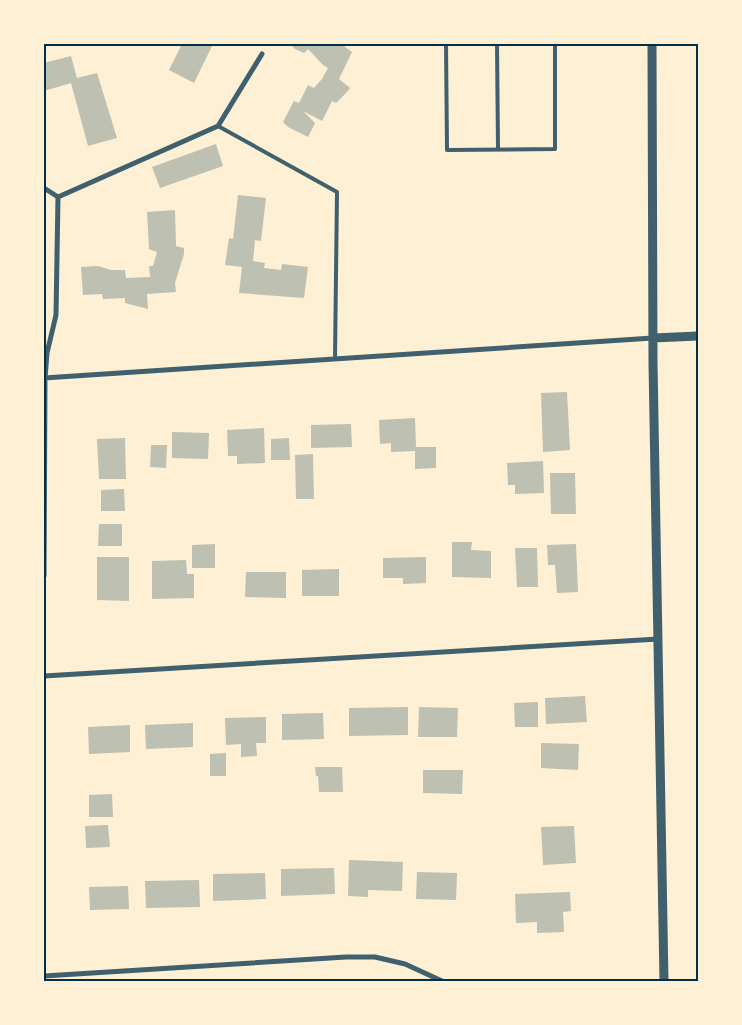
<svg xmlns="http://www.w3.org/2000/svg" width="742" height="1025" viewBox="0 0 742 1025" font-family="Spectral,serif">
	<rect width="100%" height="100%" fill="#fdf0d5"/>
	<path fill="#bec0b2" d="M182 44H213L194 83 169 70Z
		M290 44H341L352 52 339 79 350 88 347 92 336 103 332 101 322 121 303 111 315 123 308 137 288 127 283 122 294 101 299 103 308 85 314 88 322 79 328 68 323 65 308 49 304 53 295 49Z
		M71 56 77 78 97 73 117 138 88 146 71 83 44 91V63Z
		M216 144 223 166 160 188 152 167Z
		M238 195 266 198 261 241 255 240 253 261 265 263 264 268 281 270 282 264 308 267 304 298 239 293 242 267 225 265 229 238 233 239Z
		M175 210 176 246 184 248V254L175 283 176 292 147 294 148 309 125 303V298L103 299 102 294 83 295 81 267 98 266 111 270H125L126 278 150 277 149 266H153L157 252 149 249 147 212Z
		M567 392 570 450 543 452 541 393Z
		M415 418 416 447H436V468L415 469V451L391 452V443L380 444 379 420Z
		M351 424 352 447 311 448V425Z
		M264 428 265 463 237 464V456H228L227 430Z
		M172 432 209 433 208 459 172 458Z
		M125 438 126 479H99L97 439Z
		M289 438 290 460H271V439Z
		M151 445H167L166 468 150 467Z
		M313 454 314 499H296L295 455Z
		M543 461 544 493 515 494V485H508L507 463Z
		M550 473H575L576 514H551Z
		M124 489 125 511H101V490Z
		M99 524H122V546H98Z
		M452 542H472L471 550 491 551V578L452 577Z
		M215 544V568H192V545Z
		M576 544 578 592 557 593 555 565H548L547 545Z
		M515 548H537L538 587H517Z
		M97 557H129V601L97 600Z
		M426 557V583L403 584V578H383V558Z
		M186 560 187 574H194V598L152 599V561Z
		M339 569V596H302V570Z
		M246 572H286V598L245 597Z
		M585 696 587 722 546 724 545 698Z
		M538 702V727H515L514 703Z
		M408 707V735L349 736V708Z
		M419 707 458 708 457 737H418Z
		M323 713 324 739 282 740V714Z
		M266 717V743H256L257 756 241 757V744L226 745 225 718Z
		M193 723V747L146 749 145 725Z
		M130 725V752L89 754 88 727Z
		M541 743 579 744 578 770 541 768Z
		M226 753V776H210V754Z
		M315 767H342L343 792H319L318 776H316Z
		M423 770H463L462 794 423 793Z
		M112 794 113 817H89V795Z
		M108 825 110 847 86 848 85 826Z
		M574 826 576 863 543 865 541 827Z
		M349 860 403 862 402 891 368 890V897L348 896Z
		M334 868 335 894 281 896V869Z
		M417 872 457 873 456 900 416 899Z
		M265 873 266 899 213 901V874Z
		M199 880 200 907 146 908 145 881Z
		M128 886 129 909 90 910 89 887Z
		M570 892 571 911 563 912 564 932 537 933V922L516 923 515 894Z"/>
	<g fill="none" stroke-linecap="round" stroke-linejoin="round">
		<path stroke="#3f606c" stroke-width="4" d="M446 44 447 150 555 149V44
			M497 44 498 149
			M218 126 337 192 335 358"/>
		<path stroke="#3f606c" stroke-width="5" d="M44 188 58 197
			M58 197 218 126 262 54
			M44 378 653 338
			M44 576 45 378 47 353 56 315 58 197
			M44 676 658 639
			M44 976 346 957H375L405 964 442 981"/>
		<path stroke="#3f606c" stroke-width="9" d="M652 44 653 363 664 981
			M653 338 698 336"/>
	</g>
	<rect width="742" height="1025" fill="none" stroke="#fdf0d5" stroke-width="90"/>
	<rect x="45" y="45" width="652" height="935" fill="none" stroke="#003049" stroke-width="2"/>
</svg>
